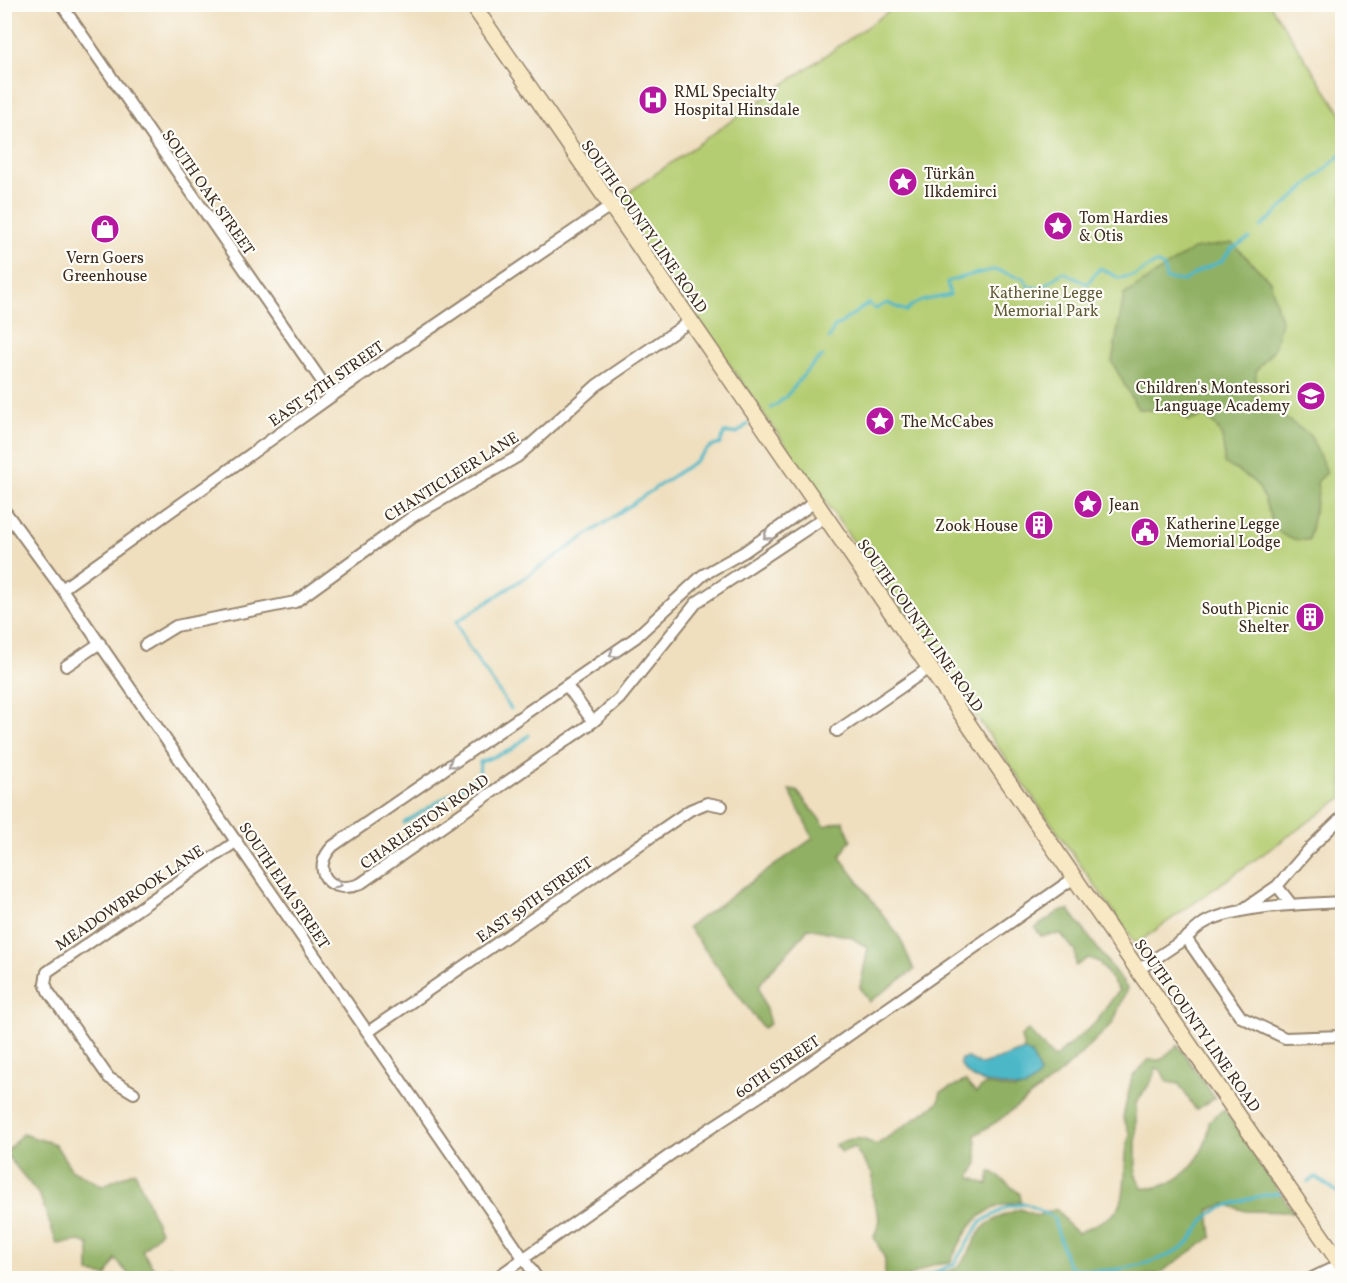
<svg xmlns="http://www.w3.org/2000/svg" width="1347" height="1283" viewBox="0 0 1347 1283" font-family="Vollkorn,serif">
	<rect width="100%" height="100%" fill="#fdfcf7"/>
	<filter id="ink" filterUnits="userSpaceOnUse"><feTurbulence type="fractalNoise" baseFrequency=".0167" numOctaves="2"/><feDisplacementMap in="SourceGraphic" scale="12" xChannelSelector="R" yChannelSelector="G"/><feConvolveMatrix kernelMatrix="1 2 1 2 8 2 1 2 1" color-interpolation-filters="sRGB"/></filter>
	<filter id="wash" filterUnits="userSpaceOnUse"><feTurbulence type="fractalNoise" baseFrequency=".008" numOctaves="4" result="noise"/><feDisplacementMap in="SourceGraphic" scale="24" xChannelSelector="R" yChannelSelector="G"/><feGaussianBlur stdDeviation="1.35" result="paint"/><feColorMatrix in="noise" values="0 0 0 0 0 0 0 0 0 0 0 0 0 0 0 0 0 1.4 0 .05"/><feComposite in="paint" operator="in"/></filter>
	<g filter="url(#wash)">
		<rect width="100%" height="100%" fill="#efdfbf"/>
		<path fill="#b5cd72" stroke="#787c48" stroke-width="1.5" d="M898 5H1270L1342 115V798L1136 944 615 202Z"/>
		<path fill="#90b064" stroke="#666d41" stroke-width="1.5" d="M1232 243 1270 281 1281 321 1274 349 1256 371 1255 398 1310 435 1327 472 1317 482 1318 492 1309 540C1266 542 1274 514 1259 488 1254 478 1234 470 1224 463 1224 441 1224 429 1204 416L1189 421 1179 412 1138 409 1112 362 1124 295 1193 249Z
			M789 790 797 791 825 826 843 821 851 839 840 857 900 938 914 970 869 1002 860 987 868 948 851 937 808 928C794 949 773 964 759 986L770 1024 763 1028 688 927 813 838Z
			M1069 910 1127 988 1113 1023 1062 1072 998 1121 975 1135 978 1163 970 1177 988 1185 990 1172H993L1020 1194 1021 1202C979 1205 966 1228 950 1263L931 1265 907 1278H885V1259L874 1237 880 1220 872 1195 873 1175 854 1147 842 1152 835 1145C851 1137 860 1136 876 1145L938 1103 941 1092 965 1081 976 1093 985 1084 1015 1090 1031 1054 1024 1050 1021 1037 1028 1030 1054 1058 1095 1023 1119 990 1099 962 1088 958 1076 966 1075 951 1061 934 1041 936 1035 928 1060 911Z
			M1178 1045 1215 1098 1196 1110 1179 1084 1167 1082 1161 1070 1156 1068 1151 1082 1136 1103V1176L1142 1188C1178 1191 1209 1156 1209 1121L1224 1109 1293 1212 1245 1211 1225 1204 1209 1210 1212 1237 1158 1274 1128 1278H932C939 1271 950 1274 957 1267 969 1258 972 1244 980 1232 988 1220 1007 1214 1020 1209L1037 1216 1057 1209 1069 1226 1078 1233C1089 1227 1102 1222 1112 1215 1132 1201 1120 1158 1130 1135L1123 1117 1132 1077 1148 1060H1160Z
			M22 1134 55 1144 71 1169 102 1186 135 1171 160 1232 142 1251 158 1274 170 1266 174 1278H132L115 1259 107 1276 89 1273V1244L80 1241 57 1244 40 1196 5 1153Z"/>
		<path fill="#4bb7c7" stroke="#437072" stroke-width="1.5" d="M1024 1050 1031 1054 1040 1074C1025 1096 1016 1087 995 1084 980 1081 967 1079 960 1063L961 1059 968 1058 982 1065Z"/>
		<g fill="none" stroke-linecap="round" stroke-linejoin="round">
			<path stroke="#4bb7c7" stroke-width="3" d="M1261 227 1342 154
				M829 339 834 328 869 303 875 309 887 303 906 311C916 298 936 299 950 295L947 282C953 279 989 270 994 270 1004 271 1013 277 1023 278L1029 287 1042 288 1063 272 1087 284 1100 268 1119 278 1136 275 1156 263 1164 267 1166 279 1184 281 1199 271 1222 261 1231 249 1250 238
				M771 408C793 396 802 370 823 356
				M511 709 467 645 456 622C537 572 614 515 694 462L710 447 720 444 724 433H737L748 424
				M404 823 479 776 480 762 511 750 529 735
				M1308 1182 1315 1177 1342 1195
				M920 1278 953 1265 981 1222 1009 1206 1026 1204 1053 1217 1068 1265C1095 1279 1165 1264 1187 1244 1197 1235 1202 1218 1214 1212 1229 1203 1263 1194 1280 1193"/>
		</g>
	</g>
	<g filter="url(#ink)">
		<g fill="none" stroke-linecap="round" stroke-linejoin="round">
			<g stroke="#95846e" stroke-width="14">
				<path id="street" d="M61 4 332 396
					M815 502 744 552 703 575 635 638 333 846C309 870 330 896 360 884L593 722 619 699 697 602 825 517
					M4 510 62 589 537 1278
					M62 589 332 396 610 206
					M145 645 176 626 295 602 412 517 517 457 597 385 689 322
					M66 666 100 643
					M567 686 593 722
					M837 731 929 668
					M1277 886 1292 905
					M1242 910 1277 886 1311 847 1342 817
					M1186 938C1192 933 1198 927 1204 923 1237 905 1305 904 1342 902
					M1138 970 1186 938 1241 1017 1285 1038 1342 1036
					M368 1032 690 810 707 803 722 806
					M134 1093 109 1078 48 991 45 983 47 972 237 841
					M496 1278 677 1150 792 1075 1074 878
					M1312 1278 1341 1264"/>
			</g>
			<g stroke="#95846e" stroke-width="18">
				<path id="secondary" d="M472 4 1342 1266"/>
			</g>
			<use href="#street" stroke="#fff" stroke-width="10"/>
			<use href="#secondary" stroke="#f8e8c3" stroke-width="15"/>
		</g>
		<defs><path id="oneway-chevron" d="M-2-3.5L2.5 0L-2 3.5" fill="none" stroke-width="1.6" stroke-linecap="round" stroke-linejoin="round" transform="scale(1.5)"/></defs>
		<g stroke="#a79f9a">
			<use href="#oneway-chevron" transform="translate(767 536) rotate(145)"/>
			<use href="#oneway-chevron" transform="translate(613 654) rotate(145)"/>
			<use href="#oneway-chevron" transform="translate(452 764) rotate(146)"/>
			<use href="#oneway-chevron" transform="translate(338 884) rotate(21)"/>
		</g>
	</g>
	<defs>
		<g id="hospital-disc" transform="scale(1.5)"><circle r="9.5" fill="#b5179e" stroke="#fdfcf7"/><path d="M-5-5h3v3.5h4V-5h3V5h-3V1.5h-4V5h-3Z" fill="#fff"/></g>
		<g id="sight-disc" transform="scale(1.5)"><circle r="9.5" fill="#b5179e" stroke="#fdfcf7"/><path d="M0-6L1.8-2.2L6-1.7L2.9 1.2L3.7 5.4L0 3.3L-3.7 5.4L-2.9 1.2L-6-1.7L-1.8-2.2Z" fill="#fff"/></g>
		<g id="shop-disc" transform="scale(1.5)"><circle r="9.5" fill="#b5179e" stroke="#fdfcf7"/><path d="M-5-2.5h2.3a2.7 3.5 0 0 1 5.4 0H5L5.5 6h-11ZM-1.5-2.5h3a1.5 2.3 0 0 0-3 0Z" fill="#fff"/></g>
		<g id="school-disc" transform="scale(1.5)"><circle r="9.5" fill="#b5179e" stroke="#fdfcf7"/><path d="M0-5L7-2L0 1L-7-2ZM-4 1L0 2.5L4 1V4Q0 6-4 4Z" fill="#fff"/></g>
		<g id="building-disc" transform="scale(1.5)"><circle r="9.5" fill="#b5179e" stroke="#fdfcf7"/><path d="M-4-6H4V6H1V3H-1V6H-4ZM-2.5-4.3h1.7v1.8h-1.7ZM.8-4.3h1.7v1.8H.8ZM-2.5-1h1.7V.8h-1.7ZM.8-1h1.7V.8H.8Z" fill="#fff"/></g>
		<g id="civic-disc" transform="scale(1.5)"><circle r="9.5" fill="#b5179e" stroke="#fdfcf7"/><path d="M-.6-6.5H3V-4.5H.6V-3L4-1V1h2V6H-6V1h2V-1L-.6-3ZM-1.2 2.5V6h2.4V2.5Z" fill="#fff"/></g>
	</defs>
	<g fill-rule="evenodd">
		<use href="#hospital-disc" x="653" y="100"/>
		<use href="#sight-disc" x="903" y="182"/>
		<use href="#sight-disc" x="1058" y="226"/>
		<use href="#shop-disc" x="105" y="229"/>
		<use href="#school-disc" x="1311" y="396"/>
		<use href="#sight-disc" x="880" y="421"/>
		<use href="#sight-disc" x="1088" y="504"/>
		<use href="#building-disc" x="1039" y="525"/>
		<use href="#civic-disc" x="1145" y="532"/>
		<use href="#building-disc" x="1310" y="617"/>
	</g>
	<g text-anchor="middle" stroke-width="4.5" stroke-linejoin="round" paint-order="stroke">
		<g font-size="16" fill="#3b2a1e" stroke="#fdfcf7" text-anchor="start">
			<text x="674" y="97">RML Specialty<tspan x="674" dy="18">Hospital Hinsdale</tspan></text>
			<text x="924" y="179">Türkân<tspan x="924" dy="18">Ilkdemirci</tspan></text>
			<text x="1079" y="223">Tom Hardies<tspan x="1079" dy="18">&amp; Otis</tspan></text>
			<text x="105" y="263" text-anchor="middle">Vern Goers<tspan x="105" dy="18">Greenhouse</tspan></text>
			<text x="1290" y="393" text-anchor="end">Children's Montessori<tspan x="1290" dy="18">Language Academy</tspan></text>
			<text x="901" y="427">The McCabes</text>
			<text x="1109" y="510">Jean</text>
			<text x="1166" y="529">Katherine Legge<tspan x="1166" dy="18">Memorial Lodge</tspan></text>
			<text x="1018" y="531" text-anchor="end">Zook House</text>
			<text x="1289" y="614" text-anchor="end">South Picnic<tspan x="1289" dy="18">Shelter</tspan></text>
		</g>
		<g font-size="16" fill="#3b2a1e" stroke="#fdfcf7">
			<text transform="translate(209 192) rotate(55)" y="6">SOUTH OAK STREET</text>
			<text transform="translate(645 226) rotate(55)" y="6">SOUTH COUNTY LINE ROAD</text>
			<text transform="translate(326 383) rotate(-35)" y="6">EAST 57TH STREET</text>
			<text transform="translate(451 476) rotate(-32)" y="6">CHANTICLEER LANE</text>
			<text transform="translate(921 625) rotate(55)" y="6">SOUTH COUNTY LINE ROAD</text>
			<text transform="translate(424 821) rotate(-35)" y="6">CHARLESTON ROAD</text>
			<text transform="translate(285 885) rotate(56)" y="6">SOUTH ELM STREET</text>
			<text transform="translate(129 897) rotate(-34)" y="6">MEADOWBROOK LANE</text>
			<text transform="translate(534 899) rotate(-35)" y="6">EAST 59TH STREET</text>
			<text transform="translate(1198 1025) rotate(55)" y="6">SOUTH COUNTY LINE ROAD</text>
			<text transform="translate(777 1066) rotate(-34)" y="6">60TH STREET</text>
		</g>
		<g font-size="16" fill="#605b37" stroke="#fdfcf7">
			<text x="1046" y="298">Katherine Legge<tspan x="1046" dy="18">Memorial Park</tspan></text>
		</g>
	</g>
	<rect width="1347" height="1283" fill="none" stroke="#fdfcf7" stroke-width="24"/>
</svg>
